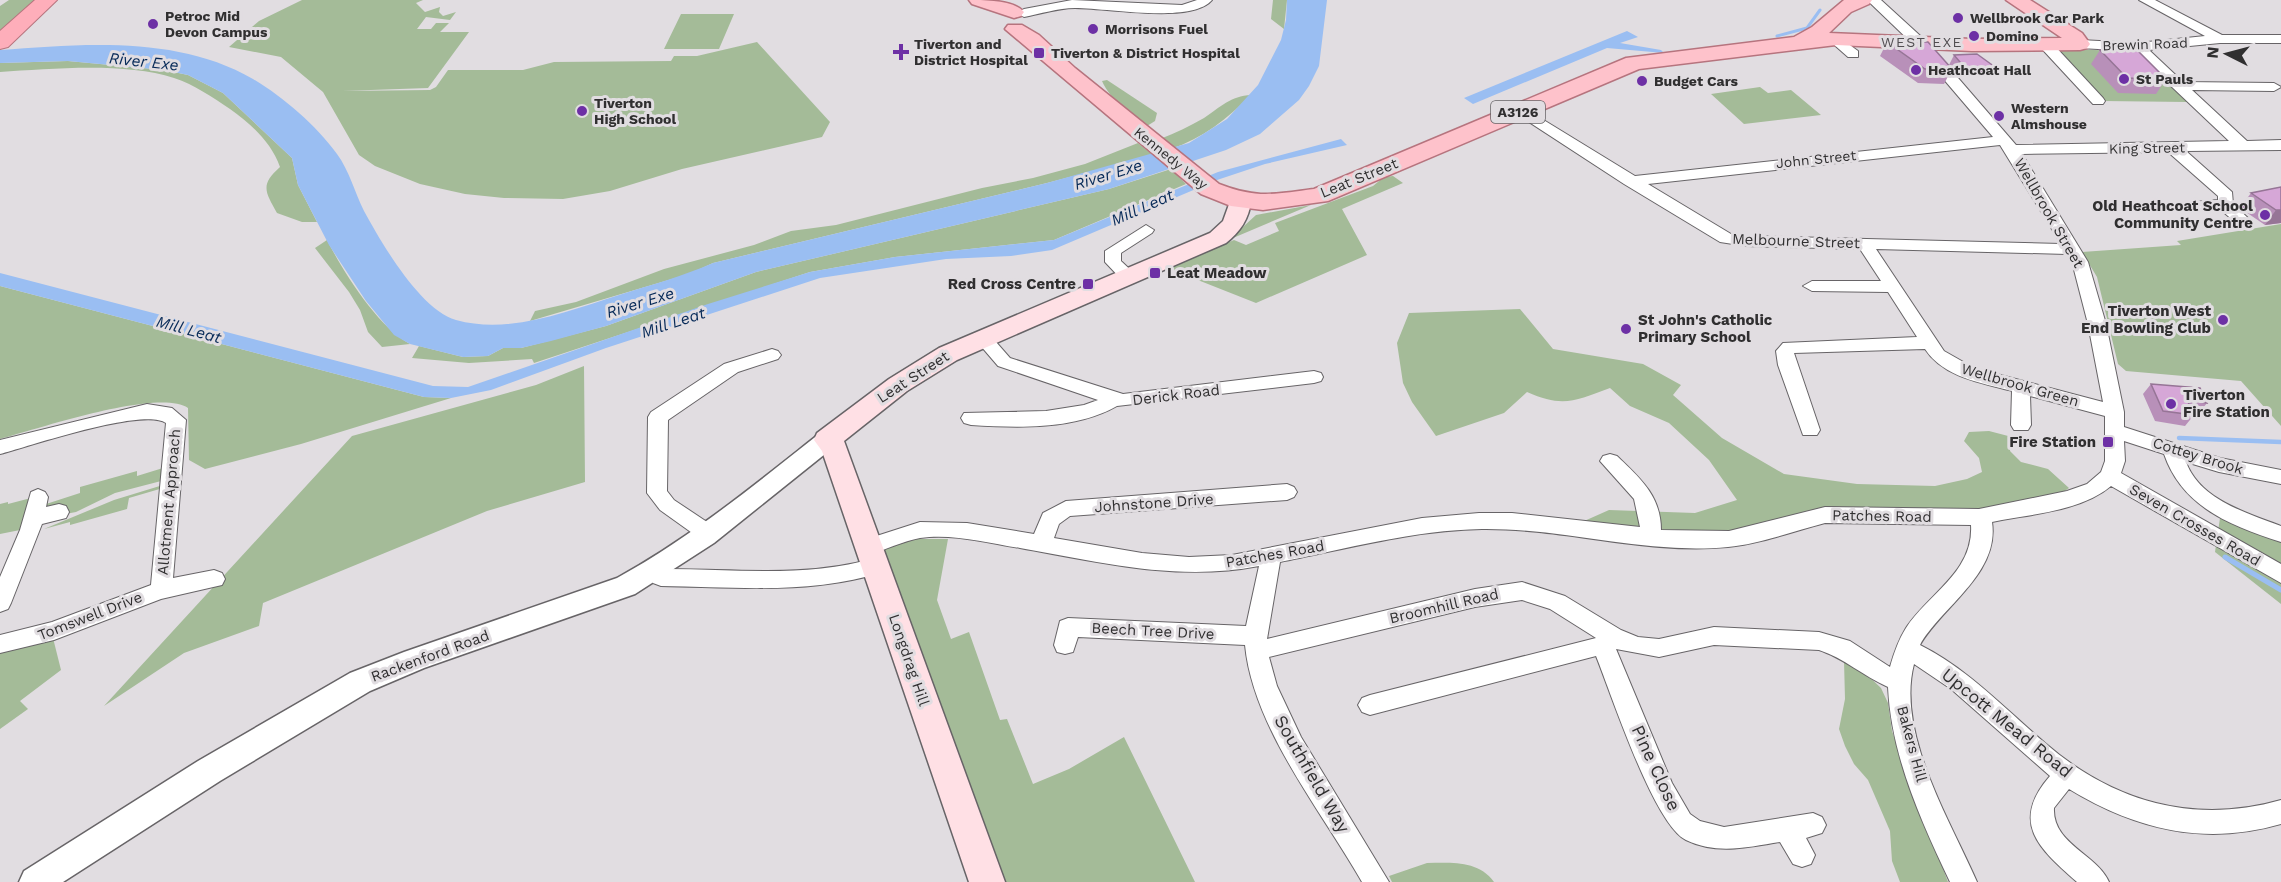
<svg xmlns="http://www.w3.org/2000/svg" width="2281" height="882" viewBox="0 0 2281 882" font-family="'Work Sans',sans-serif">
	<rect width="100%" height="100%" fill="#e1dde1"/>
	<path fill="#a4bb98" d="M9 0H35L0 32V6Z
		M302 0H423L416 3 425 12 440 7 439 12 443 16 456 12 450 20 426 17 417 29H431L436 23H449L440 32H469L428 88 342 91 430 90 436 87 448 70H523L554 62 671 61 674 56H697L757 42 830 122 822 137 682 169 610 191 563 199 504 198 465 194 420 184 375 166 359 155 323 92 281 57 229 47 259 21Z
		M1273 0H1287L1284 29 1271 19Z
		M681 14H734L719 49H664Z
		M2054 49 2134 51 2187 102 2103 101Z
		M68 61 164 70 188 75 223 93 292 158 298 185 317 222H302L277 213C265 191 260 185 280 167 271 142 251 124 230 109 212 97 195 85 174 78 125 62 51 69 0 72V63Z
		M1107 80 1157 113 1155 121 1147 126C1130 113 1111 101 1102 81Z
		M1760 87 1768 93 1791 90 1821 115 1744 124 1711 94Z
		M1251 95C1227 119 1203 138 1171 149L1160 139C1176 133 1190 126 1204 118 1220 107 1231 96 1251 95Z
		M1138 143 1153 155 1047 183 713 263 689 274 530 321 535 311 576 302 664 269 754 245 791 231 836 225 982 188 1033 178 1085 164Z
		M1171 169 1186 184 1054 240 895 257 810 272 534 363 532 359 469 363 412 358 419 346 463 357 488 356 503 348H521L606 326 756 272 1109 189Z
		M1393 176 1403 183 1342 209 1367 255 1256 303 1175 271 1173 266 1234 240 1246 245 1279 231 1275 223 1373 186 1384 177Z
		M1311 205 1233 238 1232 237 1256 215Z
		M2281 224V426L2241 381 2126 371 2118 364 2097 277 2082 252 2181 245 2177 241Z
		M327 240C344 273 377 326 410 344L382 347 368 332 360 310 349 292 315 248Z
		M0 286 424 397 451 398 301 444 205 469 189 460 188 408C158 388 38 429 0 439Z
		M1520 309 1553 349 1643 364 1681 385 1673 395 1722 438 1784 474 1857 484 1935 486 1967 479 1982 472 1979 458 1964 441 1969 432 1989 431 2012 437 2010 451 2021 462 2048 469 2069 488 2051 501 1978 512 1852 510 1732 534 1681 536 1582 522 1609 510 1695 513 1737 500 1709 460 1669 423 1630 406 1610 388C1575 401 1563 408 1527 392L1504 413 1436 436 1412 402 1403 383 1397 343 1409 313Z
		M584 366 585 482 487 511 263 603 259 626 184 653 104 706 352 436 536 385Z
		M163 468 165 480 115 493 76 512 60 515 43 505 80 493V487L137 471V476Z
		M163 485V488L129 498 127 509 70 525V522L44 529 114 500Z
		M31 498 25 529 0 534V504L8 502V504Z
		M2220 518 2281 541V604L2215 552Z
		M900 539H948L937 600 951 639 969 632 1000 720 1007 719 1033 784 1069 769 1124 737 1195 882H992L881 546Z
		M53 638 61 670 20 701 28 709 0 729V652Z
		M1844 661 1862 670 1881 688 1888 703 1892 731 1948 882H1900L1892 861 1890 831 1868 780 1854 764 1845 746 1839 729 1845 699Z
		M1427 863C1451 863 1478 860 1494 882H1392L1389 876Z"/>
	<path fill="#9abef2" d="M1287 0H1327L1319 66 1309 86 1299 100 1260 134 1226 150 1109 189 756 272 606 326 551 341 521 348H503L488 356 463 357 410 344 394 335 366 301 329 245 298 185 292 158 223 93 188 75 164 70 68 61 0 63V50C82 44 178 35 253 79 283 97 316 125 337 154 349 170 355 193 364 211 381 242 420 310 456 320 510 335 568 311 619 295 651 285 683 276 713 263L1047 183 1189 143 1227 119 1258 85 1281 40 1286 20Z
		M1627 31 1638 37 1620 43 1661 50 1664 53 1607 48 1473 104 1464 98Z
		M1341 139 1347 145 1265 164 1217 180 1052 250 1011 256 946 259 820 278 606 348 491 390 451 398 424 397 0 286V273L433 386 468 387 708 304 810 272 895 257 1054 240 1218 172Z"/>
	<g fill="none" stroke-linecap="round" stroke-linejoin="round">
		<path stroke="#9abef2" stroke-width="3" d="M1777 36 1807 28 1820 10"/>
		<path stroke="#9abef2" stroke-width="4.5" d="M2179 438 2281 442"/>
		<path stroke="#9abef2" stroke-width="5" d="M2225 557 2281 590"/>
		<g stroke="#676467" stroke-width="2">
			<path id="minor" d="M1072 0 1182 5 1197 0H1212C1192 24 1107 8 1075 8 1058 8 1040 14 1024 17L1017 13 1024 9Z
				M1867 0H1881L1927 42 2016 145 2229 141 2134 51 2080 48 2073 44 2080 40 2138 43 2205 36 2139 0H2155L2222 35H2281V43H2220L2149 50 2183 82 2274 83 2281 87 2274 91 2192 90 2247 141 2281 140V150L2186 151 2232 192 2233 204 2249 219 2247 222H2235L2221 210 2194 208 2192 205 2194 202 2218 200V196L2168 152 2022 154 2088 262 2106 324 2124 412V427L2220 458 2281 470V484L2219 472 2186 462C2200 500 2247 513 2281 526V542C2231 526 2182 507 2164 454L2124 441 2125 461 2121 473 2281 564V583L2111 486C2080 512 2030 514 1992 522 2000 574 1940 608 1920 645 1968 669 2004 708 2045 743 2113 802 2194 825 2281 800V824C2205 846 2136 830 2069 789L2054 808C2052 844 2097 854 2109 882H2077C2038 848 2010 822 2050 776L1951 689 1914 664C1896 733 1950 820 1977 882H1950C1921 821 1891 755 1888 687 1863 676 1844 658 1819 650L1714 645 1659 657 1616 649 1672 783 1690 814 1700 821 1724 827 1813 813 1822 817 1826 825 1822 833 1806 838 1815 855 1811 864 1802 867 1793 864 1780 842C1748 847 1717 855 1686 840 1654 825 1611 693 1596 656L1370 715 1362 712 1358 705 1362 698 1370 695 1596 638 1550 609 1522 600 1475 607 1269 657 1277 686 1301 737 1389 882H1362C1321 810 1253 728 1245 645L1078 637 1073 652 1065 654 1057 652 1054 645 1060 621 1068 618 1246 626 1259 566C1178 582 1099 562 1020 548 988 543 952 533 920 538 903 541 885 550 868 555L861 553 857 547 861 541 920 522 967 523 1034 534 1043 513 1066 501 1287 484 1294 487 1297 492 1294 497 1287 500 1070 516 1059 524 1054 538 1142 553 1189 557 1232 555 1422 518 1479 513H1512L1640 527 1634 499 1600 461 1603 456 1610 454 1617 456C1640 478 1661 496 1661 530L1729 531 1825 507 1979 509 2067 491 2087 484 2101 472 2105 461V416L2030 396 2031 425 2028 430H2014L2011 425 2012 391C1981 383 1943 377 1925 349L1794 353 1820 430 1817 435H1803L1778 365 1776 351 1783 343 1917 337 1888 292 1812 291 1803 286 1812 281H1881L1860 249 1746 246 1720 242 1624 184 1512 111 1519 107 1524 108 1635 176 1993 137 1917 48ZM2000 145 2061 244 1746 236 1731 234 1648 184ZM1876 249 2067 254 2072 262 2088 324 2103 402 1974 368 1944 351ZM1825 523 1971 525C1974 572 1928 594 1906 628 1898 641 1894 653 1890 667L1850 641 1819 632 1714 627 1659 639 1638 637 1621 630 1565 596 1522 582 1475 589 1267 639 1280 562C1346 549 1414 530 1482 529 1564 528 1646 555 1728 547 1760 544 1794 531 1825 523Z
				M1836 35 1858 51V57H1848L1831 42 1829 39Z
				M2047 42 2052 43 2103 98 2105 101 2103 104H2093L2042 49V43Z
				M1146 225 1154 230 1152 233 1121 253V261L1138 277 1135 281H1123L1105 262V251Z
				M983 332 989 334 1010 358 1123 394 1314 371 1321 373 1323 377 1321 381 1314 383 1117 406C1075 430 1018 428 971 425L964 423 961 418 964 413 1046 411 1084 405 1098 400 998 366 974 338Z
				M772 349 778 351 781 355 778 359 738 372 668 420 667 491 674 500 716 528 719 534 716 540 709 542 702 540 660 510 647 493 648 417 651 412 724 364Z
				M147 404 172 408 186 420 173 578 214 570 222 573 225 579 222 585 161 599 54 640 0 653V635L52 622 151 585 166 423C144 407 30 446 0 454V440Z
				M38 489 45 492 48 497 46 507 59 504 66 506 69 512 66 518 42 524 11 603 8 609 0 612V577L20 530 31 492Z
				M875 558 883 560 886 566 883 572C811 595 735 587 661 586L653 583 644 571 647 565 655 563 666 569C736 569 808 578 875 558Z"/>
		</g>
		<g stroke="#676467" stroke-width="3">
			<path id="tertiary" d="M827 431 835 434 839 440 835 446 714 543 635 594 424 668 370 691 220 781 63 882H19L24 871 198 761 350 673 404 652 617 578C690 538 753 486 819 434Z"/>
		</g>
		<g stroke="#676467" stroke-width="3">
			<path id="secondary" d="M1240 194 1248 196 1251 201C1249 219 1240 232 1226 243L957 360 907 391 844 441 1005 882H969L822 451 814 440 817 433 889 379 939 348 1210 233 1223 221 1232 196Z"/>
		</g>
		<g stroke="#b6747e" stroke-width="3">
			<path id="primary" d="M969 0C985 0 1014 0 1024 12L1021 16 1014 18 972 4Z
				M1844 0H1872L1869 4 1851 12 1829 33 1972 39 2062 38 2006 0H2030L2082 33 2090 44 2087 48 2080 50 1972 51 1836 45 1639 69 1328 201 1263 210 1231 206 1201 194 1005 29 1008 25H1022L1039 35 1075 68 1219 184C1257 199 1274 194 1314 189L1626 58 1794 37 1812 27Z"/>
		</g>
		<g stroke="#b6747e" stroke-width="2">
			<path id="trunk" d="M35 0H57L8 47 0 49V31Z"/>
		</g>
		<use href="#minor" fill="#fff" fill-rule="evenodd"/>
		<use href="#tertiary" fill="#fff" fill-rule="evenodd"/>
		<use href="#secondary" fill="#ffe0e5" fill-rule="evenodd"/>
		<use href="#primary" fill="#fec2cb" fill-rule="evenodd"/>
		<use href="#trunk" fill="#feaeba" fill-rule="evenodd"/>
	</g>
	<path fill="#b890b9" d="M1887 42 1952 69 1944 84 1918 83 1880 56Z
		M2100 50 2166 79 2156 94 2118 93 2091 64Z
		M1954 55 1995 67 1989 77H1960L1949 65Z
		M2281 187V223L2265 225 2240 208 2251 193Z
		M2151 384 2207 403 2198 414 2193 413 2194 415 2185 426 2155 421 2143 394Z"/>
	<path fill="#967596" d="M2276 210H2281V223L2265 225Z"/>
	<path fill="#d6a7d7" stroke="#967596" stroke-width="1.5" d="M1887 42H1928L1952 69H1925Z
		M2100 50 2138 51 2166 79 2127 78Z
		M1977 54 1995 67 1965 68 1954 55Z
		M2281 187V210H2276L2251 193Z
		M2151 384 2200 388 2207 403 2187 400 2194 415 2163 411Z"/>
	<g fill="#6d30a5" stroke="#e1dde1" stroke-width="2">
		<circle cx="1958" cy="18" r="6"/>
		<circle cx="153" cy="24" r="6"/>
		<circle cx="1093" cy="29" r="6"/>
		<circle cx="1974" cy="36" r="6"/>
		<path d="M898 43h6v6h6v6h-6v6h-6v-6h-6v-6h6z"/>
		<rect x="1033" y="47" width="12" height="12" rx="3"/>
		<circle cx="1916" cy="70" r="6"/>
		<circle cx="2124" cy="79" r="6"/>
		<circle cx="1642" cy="81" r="6"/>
		<circle cx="582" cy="111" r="6"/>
		<circle cx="1999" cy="116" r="6"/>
		<circle cx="2265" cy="215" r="6"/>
		<rect x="1149" y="267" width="12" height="12" rx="3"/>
		<rect x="1082" y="278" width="12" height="12" rx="3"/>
		<circle cx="2223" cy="320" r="6"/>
		<circle cx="1626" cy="329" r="6"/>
		<circle cx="2171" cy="404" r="6"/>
		<rect x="2102" y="436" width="12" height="12" rx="3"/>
	</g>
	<g text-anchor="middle" stroke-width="6" stroke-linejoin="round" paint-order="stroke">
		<g font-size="14" font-weight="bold" fill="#302f30" stroke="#e1dde1" text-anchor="start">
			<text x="165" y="21">Petroc Mid<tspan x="165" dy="16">Devon Campus</tspan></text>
			<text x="1970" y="23">Wellbrook Car Park</text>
			<text x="1105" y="34">Morrisons Fuel</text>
			<text x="1986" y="41">Domino</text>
			<text x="914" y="49">Tiverton and<tspan x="914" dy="16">District Hospital</tspan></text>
			<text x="1051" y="58">Tiverton &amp; District Hospital</text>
			<text x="1928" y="75">Heathcoat Hall</text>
			<text x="2136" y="84">St Pauls</text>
			<text x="1654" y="86">Budget Cars</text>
			<text x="594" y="108">Tiverton<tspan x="594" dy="16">High School</tspan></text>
			<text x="2011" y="113">Western<tspan x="2011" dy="16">Almshouse</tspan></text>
		</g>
		<g font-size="14" letter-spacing="1.5" fill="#514e51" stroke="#e1dde1">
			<text x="1922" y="47">WEST EXE</text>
		</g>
		<g font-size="14" fill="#302f30" stroke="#e1dde1">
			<text transform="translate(2145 44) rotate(-2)" y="5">Brewin Road</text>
			<text transform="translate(2147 148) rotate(-1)" y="5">King Street</text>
			<text transform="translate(1171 158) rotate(39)" y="5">Kennedy Way</text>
			<text transform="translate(1816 159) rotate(-6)" y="5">John Street</text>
		</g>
		<rect fill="#e1dde1" stroke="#656365" stroke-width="1.5" x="1491" y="101" width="54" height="22" rx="4.5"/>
		<g font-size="14" font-weight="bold" fill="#302f30">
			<text x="1518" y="117">A3126</text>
		</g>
		<g font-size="15" fill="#302f30" stroke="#e1dde1">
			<text transform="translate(1359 178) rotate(-22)" y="5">Leat Street</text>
			<text transform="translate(2049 213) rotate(60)" y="5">Wellbrook Street</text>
			<text transform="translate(1796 241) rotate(2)" y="5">Melbourne Street</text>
			<text transform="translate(913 377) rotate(-33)" y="5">Leat Street</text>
			<text transform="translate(2020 385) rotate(16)" y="5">Wellbrook Green</text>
			<text transform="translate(1176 395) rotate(-7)" y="5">Derick Road</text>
			<text transform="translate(2198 456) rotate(17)" y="5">Cottey Brook</text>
			<text transform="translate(169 502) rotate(-85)" y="5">Allotment Approach</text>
			<text transform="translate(1154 503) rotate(-4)" y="5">Johnstone Drive</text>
			<text transform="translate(1882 516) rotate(1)" y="5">Patches Road</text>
			<text transform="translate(2195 525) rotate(30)" y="5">Seven Crosses Road</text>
			<text transform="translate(1275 554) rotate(-10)" y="5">Patches Road</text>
			<text transform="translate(1444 606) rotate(-13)" y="5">Broomhill Road</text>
			<text transform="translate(90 616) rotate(-21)" y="5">Tomswell Drive</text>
			<text transform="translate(1153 631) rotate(3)" y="5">Beech Tree Drive</text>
			<text transform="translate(430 656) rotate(-20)" y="5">Rackenford Road</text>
			<text transform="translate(909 660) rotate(71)" y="5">Longdrag Hill</text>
			<text transform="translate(1912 744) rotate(75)" y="5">Bakers Hill</text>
		</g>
		<g font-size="15" font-weight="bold" fill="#302f30" stroke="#e1dde1" text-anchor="end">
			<text x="2253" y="211">Old Heathcoat School<tspan x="2253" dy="17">Community Centre</tspan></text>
			<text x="1167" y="278" text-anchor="start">Leat Meadow</text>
			<text x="1076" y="289">Red Cross Centre</text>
			<text x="2211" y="316">Tiverton West<tspan x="2211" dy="17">End Bowling Club</tspan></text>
			<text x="1638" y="325" text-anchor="start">St John's Catholic<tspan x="1638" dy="17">Primary School</tspan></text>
			<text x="2183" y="400" text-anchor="start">Tiverton<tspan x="2183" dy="17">Fire Station</tspan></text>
			<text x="2096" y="447">Fire Station</text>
		</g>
		<g font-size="16" font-style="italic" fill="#072a58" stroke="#e1dde1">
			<text transform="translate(144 61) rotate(6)" y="6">River Exe</text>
			<text transform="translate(1108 174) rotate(-17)" y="6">River Exe</text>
			<text transform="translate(1142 207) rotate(-24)" y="6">Mill Leat</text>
			<text transform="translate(640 302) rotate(-17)" y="6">River Exe</text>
			<text transform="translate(673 322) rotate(-18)" y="6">Mill Leat</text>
			<text transform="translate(189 329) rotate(15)" y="6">Mill Leat</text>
		</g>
		<g font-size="18" fill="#302f30" stroke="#e1dde1">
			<text transform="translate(2007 723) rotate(39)" y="6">Upcott Mead Road</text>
			<text transform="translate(1656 768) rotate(65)" y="6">Pine Close</text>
			<text transform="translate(1312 774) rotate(60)" y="6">Southfield Way</text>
		</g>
	</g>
	<g transform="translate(2227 54) rotate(276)" stroke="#e1dde1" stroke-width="4.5" paint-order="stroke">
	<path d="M0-4.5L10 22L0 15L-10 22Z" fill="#302f30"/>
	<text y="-9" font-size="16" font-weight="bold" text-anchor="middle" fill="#302f30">N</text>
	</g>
</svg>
